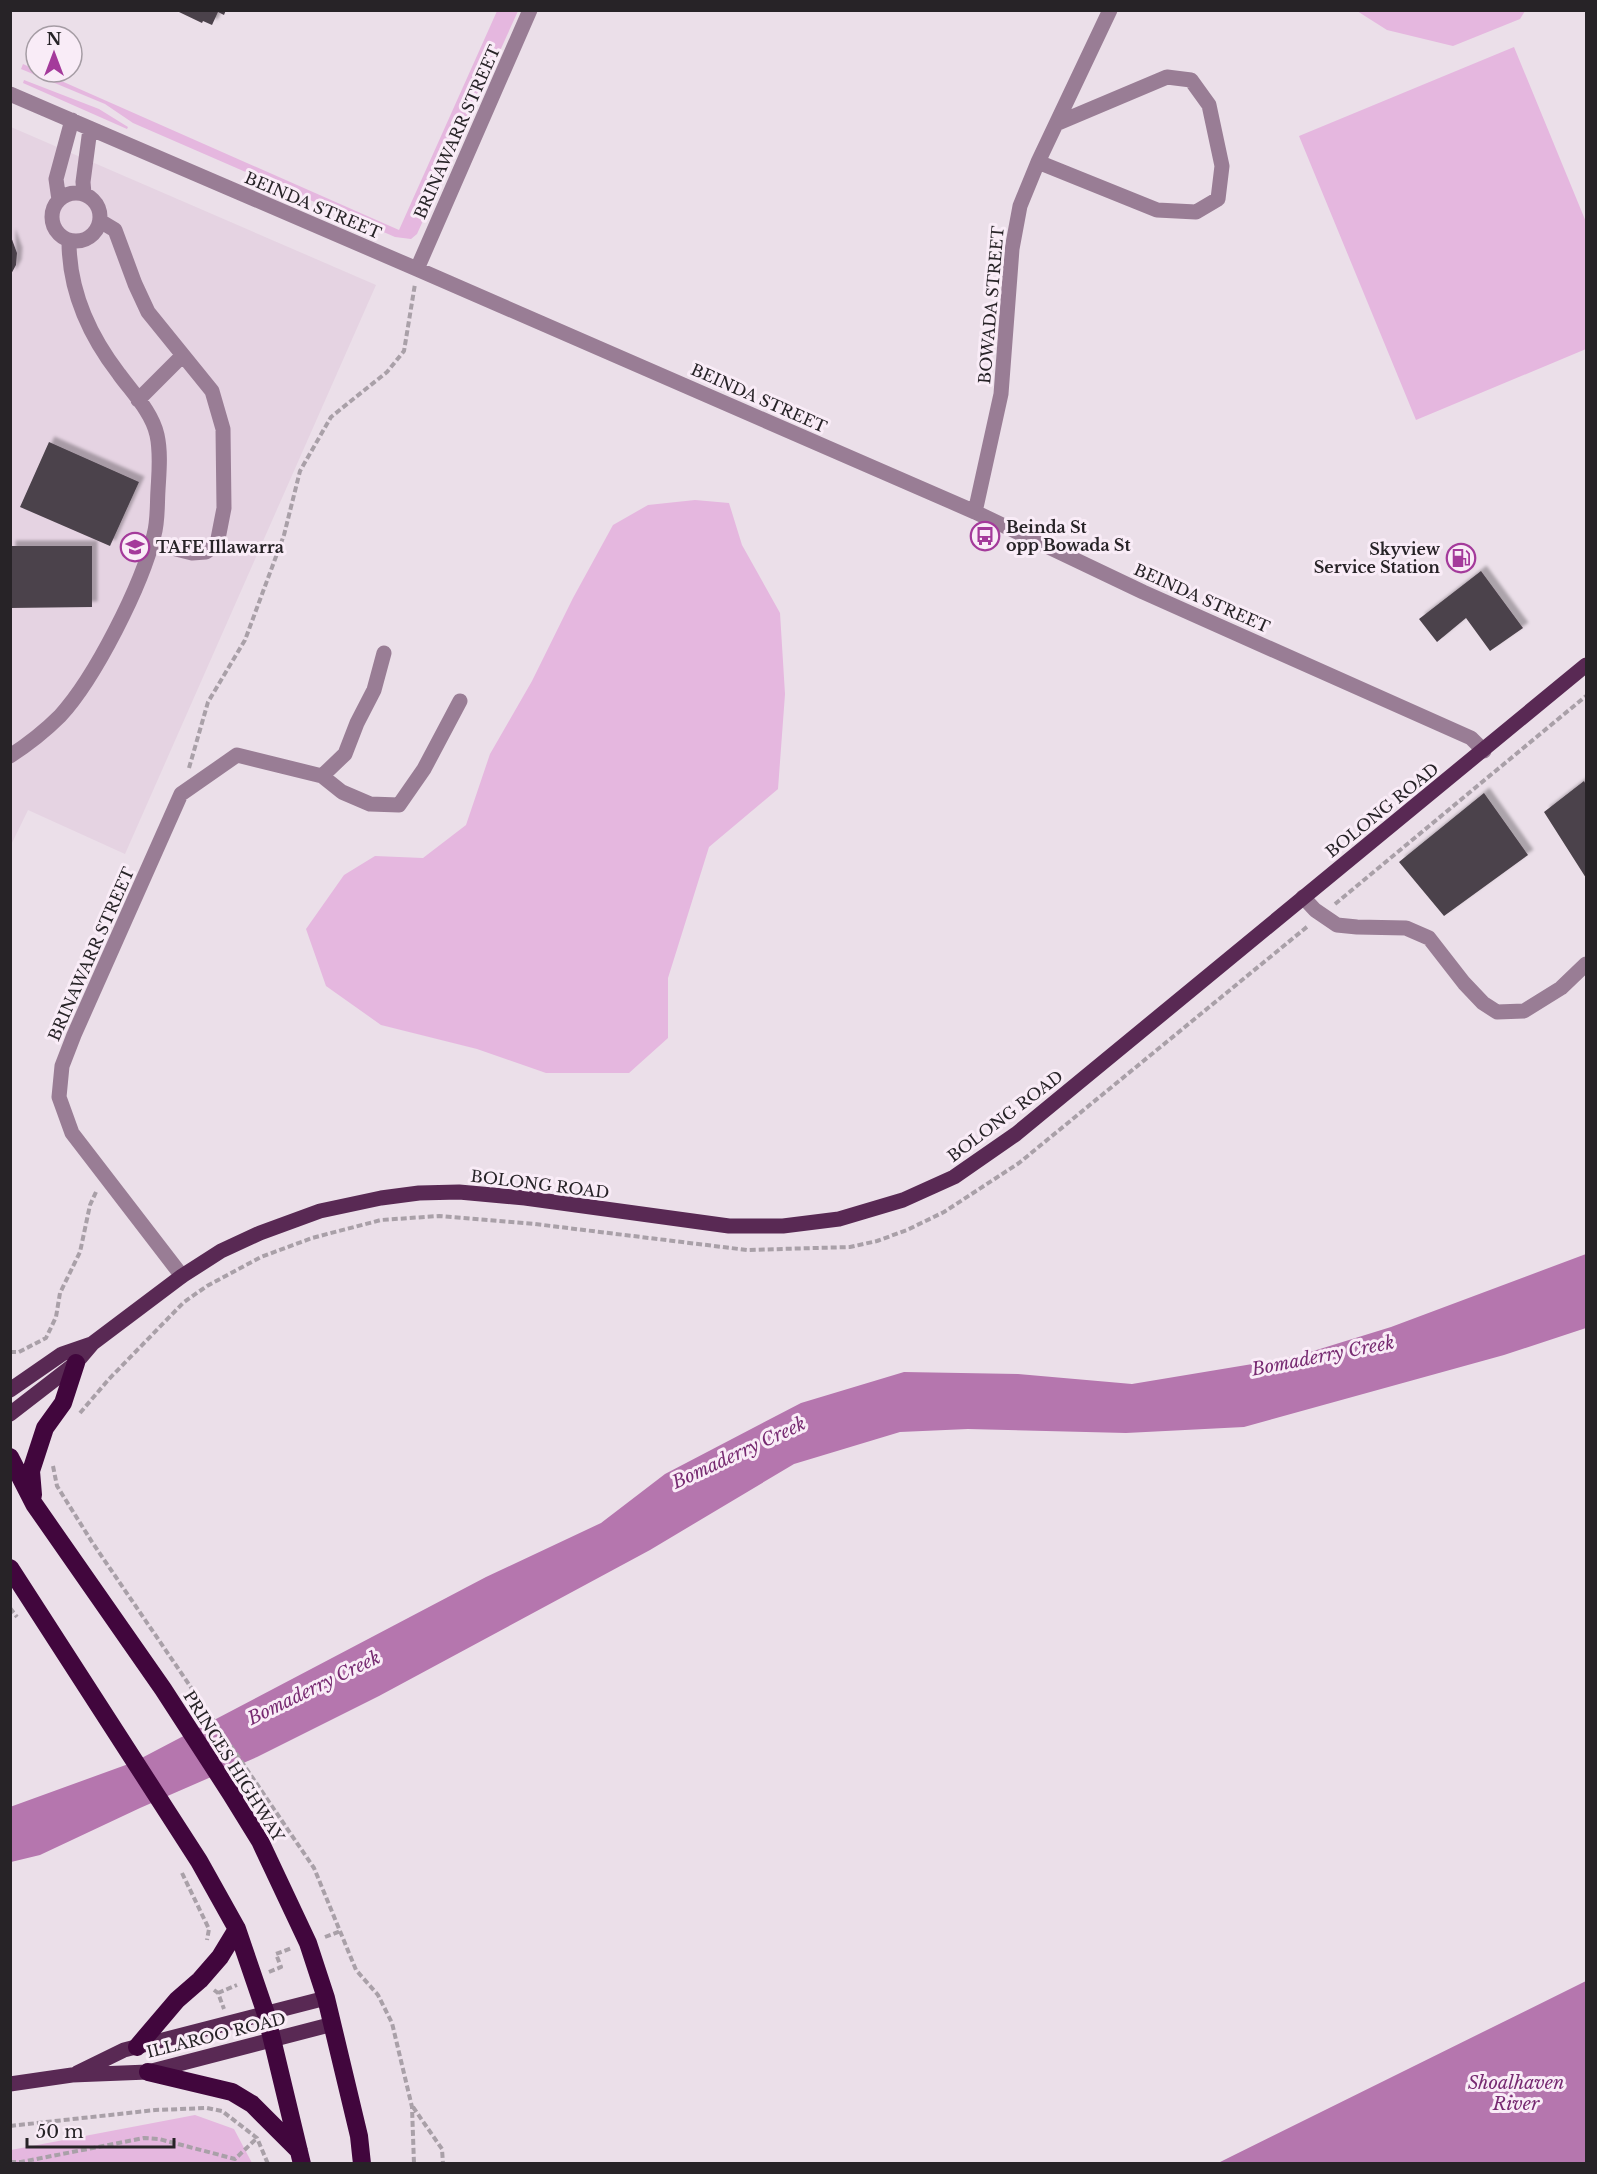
<svg xmlns="http://www.w3.org/2000/svg" width="1597" height="2174" viewBox="0 0 1597 2174" font-family="'Libre Baskerville',serif">
	<defs>
		<filter id="shadow"><feDropShadow dx="5.5" dy="-5.5" stdDeviation="1.5" flood-color="#0004"/></filter>
	</defs>
	<rect width="100%" height="100%" fill="#ebdfe9"/>
	<path fill="#e5d3e2" d="M11 127 376 285 125 854 28 810 11 845Z"/>
	<path fill="#e5b7df" d="M497 11H518L417 234 411 239 395 237 133 123 105 104 21 69 23 64 36 70V72H41L399 230Z
		M1357 11H1525L1520 19 1453 46 1387 30Z
		M1514 47 1586 222V349L1416 420 1299 136Z
		M24 80 99 109 128 127 127 129 23 83Z
		M695 500 729 503 742 545 780 613 785 694 778 789 709 847 668 978V1038L629 1073H546L477 1049 381 1025 326 986 306 929 344 875 375 856 423 858 466 825 490 754 532 681 573 598 613 525 648 505Z
		M195 2115 234 2129 252 2163H11V2150Z"/>
	<path fill="#b576ae" d="M1586 1254V1328L1504 1355 1244 1427 1126 1433 968 1429 900 1432 794 1464 650 1550 379 1696 257 1757 140 1808 40 1855 11 1862 10 1807 134 1762 486 1577 601 1523 665 1474 801 1403 904 1372 1018 1374 1132 1384 1294 1357 1391 1327Z
		M1586 1981V2163H1218Z"/>
	<path fill="#4c424b" filter="url(#shadow)" d="M180 10H226L224 15 218 12 212 25 203 21 202 23 179 12Z
		M10 234 17 253 16 265 10 276Z
		M49 442 139 482 110 546 20 507Z
		M10 546H92V607L10 608Z
		M1481 571 1523 628 1490 651 1466 618 1437 642 1419 619Z
		M1584 781 1586 785V878L1544 812Z
		M1484 793 1528 855 1444 916 1399 862Z"/>
	<g fill="none" stroke-linecap="round" stroke-linejoin="round">
		<path stroke="#a9a0a8" stroke-width="4" stroke-dasharray="6 3" stroke-linecap="butt" d="M189 768 208 702 245 640 284 535 300 471 331 417 387 372 404 351 415 284
			M1335 904 1586 696
			M10 1352H19L46 1338 56 1317 60 1293 80 1252 90 1205 96 1192
			M80 1413 109 1379 184 1302 207 1286 261 1257 312 1238 381 1220 439 1216 535 1224 747 1250 850 1247 877 1241 907 1230 944 1212 1019 1163 1308 926
			M53 1466 57 1486 92 1542 314 1868 356 1970 378 1995 392 2023 412 2107 414 2164
			M10 1608 17 1617
			M182 1873 209 1929 207 1940
			M325 1937 341 1931
			M269 1972 281 1967 276 1954 292 1948
			M214 1990 218 1993 224 2009
			M218 1993 237 1985
			M413 2107 442 2149 443 2164
			M10 2126 155 2110 207 2108 222 2111 257 2138 268 2164
			M10 2162H21L144 2138 159 2139 235 2159 257 2138"/>
		<path stroke="#997d95" stroke-width="15" d="M10 94 417 269 975 512 1143 592 1471 738 1484 751
			M1038 162 1157 210 1196 212 1218 199 1222 166 1209 105 1191 80 1167 77 1058 123
			M52 217a24 24 0 1 1 48 0a24 24 0 1 1-48 0Z
			M84 194 83 182 90 129
			M59 200 56 179 72 120
			M100 221 115 230 135 284 148 312 212 391 223 429 224 508 217 544 206 552 192 553 152 543
			M417 269 530 10
			M138 400 182 356
			M975 512 1001 394 1012 249 1020 206 1038 162 1110 10
			M10 756C27 745 46 730 60 716 95 678 142 585 154 535 158 521 157 505 158 490 159 472 161 453 157 435 152 412 132 392 119 374 89 335 69 290 69 241
			M322 776 342 792 370 804 399 805 424 769 460 701
			M1303 897 1315 910 1337 925 1357 927 1406 928 1429 938 1464 983 1483 1003 1497 1012 1524 1011 1561 988 1586 964
			M182 1276 72 1133 59 1097 62 1066 74 1035 181 794 237 755 322 776 345 754 357 723 374 690 384 653"/>
		<path stroke="#592954" stroke-width="15" d="M10 1390 62 1354 91 1344
			M10 1414 76 1363 93 1343 182 1276 221 1251 260 1233 320 1211 381 1198 419 1193 459 1192 525 1198 729 1226H783L839 1219 903 1200 954 1177 1016 1134 1586 665
			M77 2073 124 2050 326 1998
			M10 2084 72 2075 148 2072 333 2024"/>
		<path stroke="#41063d" stroke-width="18" d="M10 1457 34 1504 163 1689 231 1794 260 1841 308 1943 326 1998 359 2136 362 2164
			M33 1495 31 1471 45 1428 63 1403 76 1363
			M10 1568 199 1861 237 1929 266 2014 302 2164
			M137 2047 177 2000 200 1980 220 1957 237 1929
			M148 2072 232 2092 252 2104 299 2151"/>
	</g>
	<defs>
		<g id="bus-ring" transform="scale(1.5)"><circle r="9.5" fill="#f9ecf7" stroke="#a43a9b" stroke-width="1.5"/><path d="M-5-6H5V4H4V6H2V4H-2V6H-4V4H-5ZM-3.5-4V0h7V-4ZM-3.5 1.2v1.5H-2V1.2ZM2 1.2v1.5H3.5V1.2Z" fill="#a43a9b"/></g>
		<g id="university-ring" transform="scale(1.5)"><circle r="9.5" fill="#f9ecf7" stroke="#a43a9b" stroke-width="1.5"/><path d="M0-5L7-2L0 1L-7-2ZM-4 1L0 2.5L4 1V4Q0 6-4 4Z" fill="#a43a9b"/></g>
		<g id="fuel-ring" transform="scale(1.5)"><circle r="9.5" fill="#f9ecf7" stroke="#a43a9b" stroke-width="1.5"/><path d="M-5.5-6h7V0h2V4h1.3V-2.5L3-4.5l.8-.8L6-3V5H2.5V1h-1V6h-7ZM-4.2-4.7v3.2H.2V-4.7Z" fill="#a43a9b"/></g>
	</defs>
	<g fill-rule="evenodd">
		<use href="#bus-ring" x="985" y="536"/>
		<use href="#university-ring" x="135" y="547"/>
		<use href="#fuel-ring" x="1461" y="558"/>
	</g>
	<g text-anchor="middle" stroke-width="6" stroke-linejoin="round" paint-order="stroke">
		<g font-size="16" fill="#272327" stroke="#f9ecf7">
			<text transform="translate(457 132) rotate(-66)" y="6">BRINAWARR STREET</text>
			<text transform="translate(313 205) rotate(23)" y="6">BEINDA STREET</text>
			<text transform="translate(991 305) rotate(-85)" y="6">BOWADA STREET</text>
			<text transform="translate(759 398) rotate(24)" y="6">BEINDA STREET</text>
			<text transform="translate(1202 598) rotate(24)" y="6">BEINDA STREET</text>
			<text transform="translate(1382 810) rotate(-39)" y="6">BOLONG ROAD</text>
			<text transform="translate(91 954) rotate(-66)" y="6">BRINAWARR STREET</text>
			<text transform="translate(1005 1116) rotate(-37)" y="6">BOLONG ROAD</text>
			<text transform="translate(540 1184) rotate(7)" y="6">BOLONG ROAD</text>
			<text transform="translate(234 1766) rotate(58)" y="6">PRINCES HIGHWAY</text>
			<text transform="translate(216 2035) rotate(-14)" y="6">ILLAROO ROAD</text>
		</g>
		<g font-size="16" font-weight="bold" fill="#272327" stroke="#f9ecf7" text-anchor="start">
			<text x="1006" y="533">Beinda St<tspan x="1006" dy="18">opp Bowada St</tspan></text>
			<text x="156" y="553">TAFE Illawarra</text>
			<text x="1440" y="555" text-anchor="end">Skyview<tspan x="1440" dy="18">Service Station</tspan></text>
		</g>
		<g font-size="18" font-style="italic" fill="#772a71" stroke="#f9ecf7">
			<text transform="translate(1323 1356) rotate(-11)" y="6">Bomaderry Creek</text>
			<text transform="translate(739 1453) rotate(-25)" y="6">Bomaderry Creek</text>
			<text transform="translate(314 1688) rotate(-26)" y="6">Bomaderry Creek</text>
			<text x="1516" y="2089">Shoalhaven<tspan x="1516" dy="21">River</tspan></text>
		</g>
	</g>
	<rect width="1597" height="2174" fill="none" stroke="#272327" stroke-width="24"/>
	<g transform="translate(54 54)"><circle r="28" fill="#f9ecf7" stroke="#a59ca4" stroke-width="1.5"/>
	<path d="M0-4.5L10 22L0 15L-10 22Z" fill="#a43a9b"/>
	<text y="-9" font-size="16" font-weight="bold" text-anchor="middle" fill="#272327">N</text>
	</g>
	<path d="M27 2138v9h147v-9" fill="none" stroke="#272327" stroke-width="3"/>
	<text x="36" y="2138" font-size="18" fill="#272327" stroke="#f9ecf7" stroke-width="4.5" paint-order="stroke">50 m</text>
</svg>
